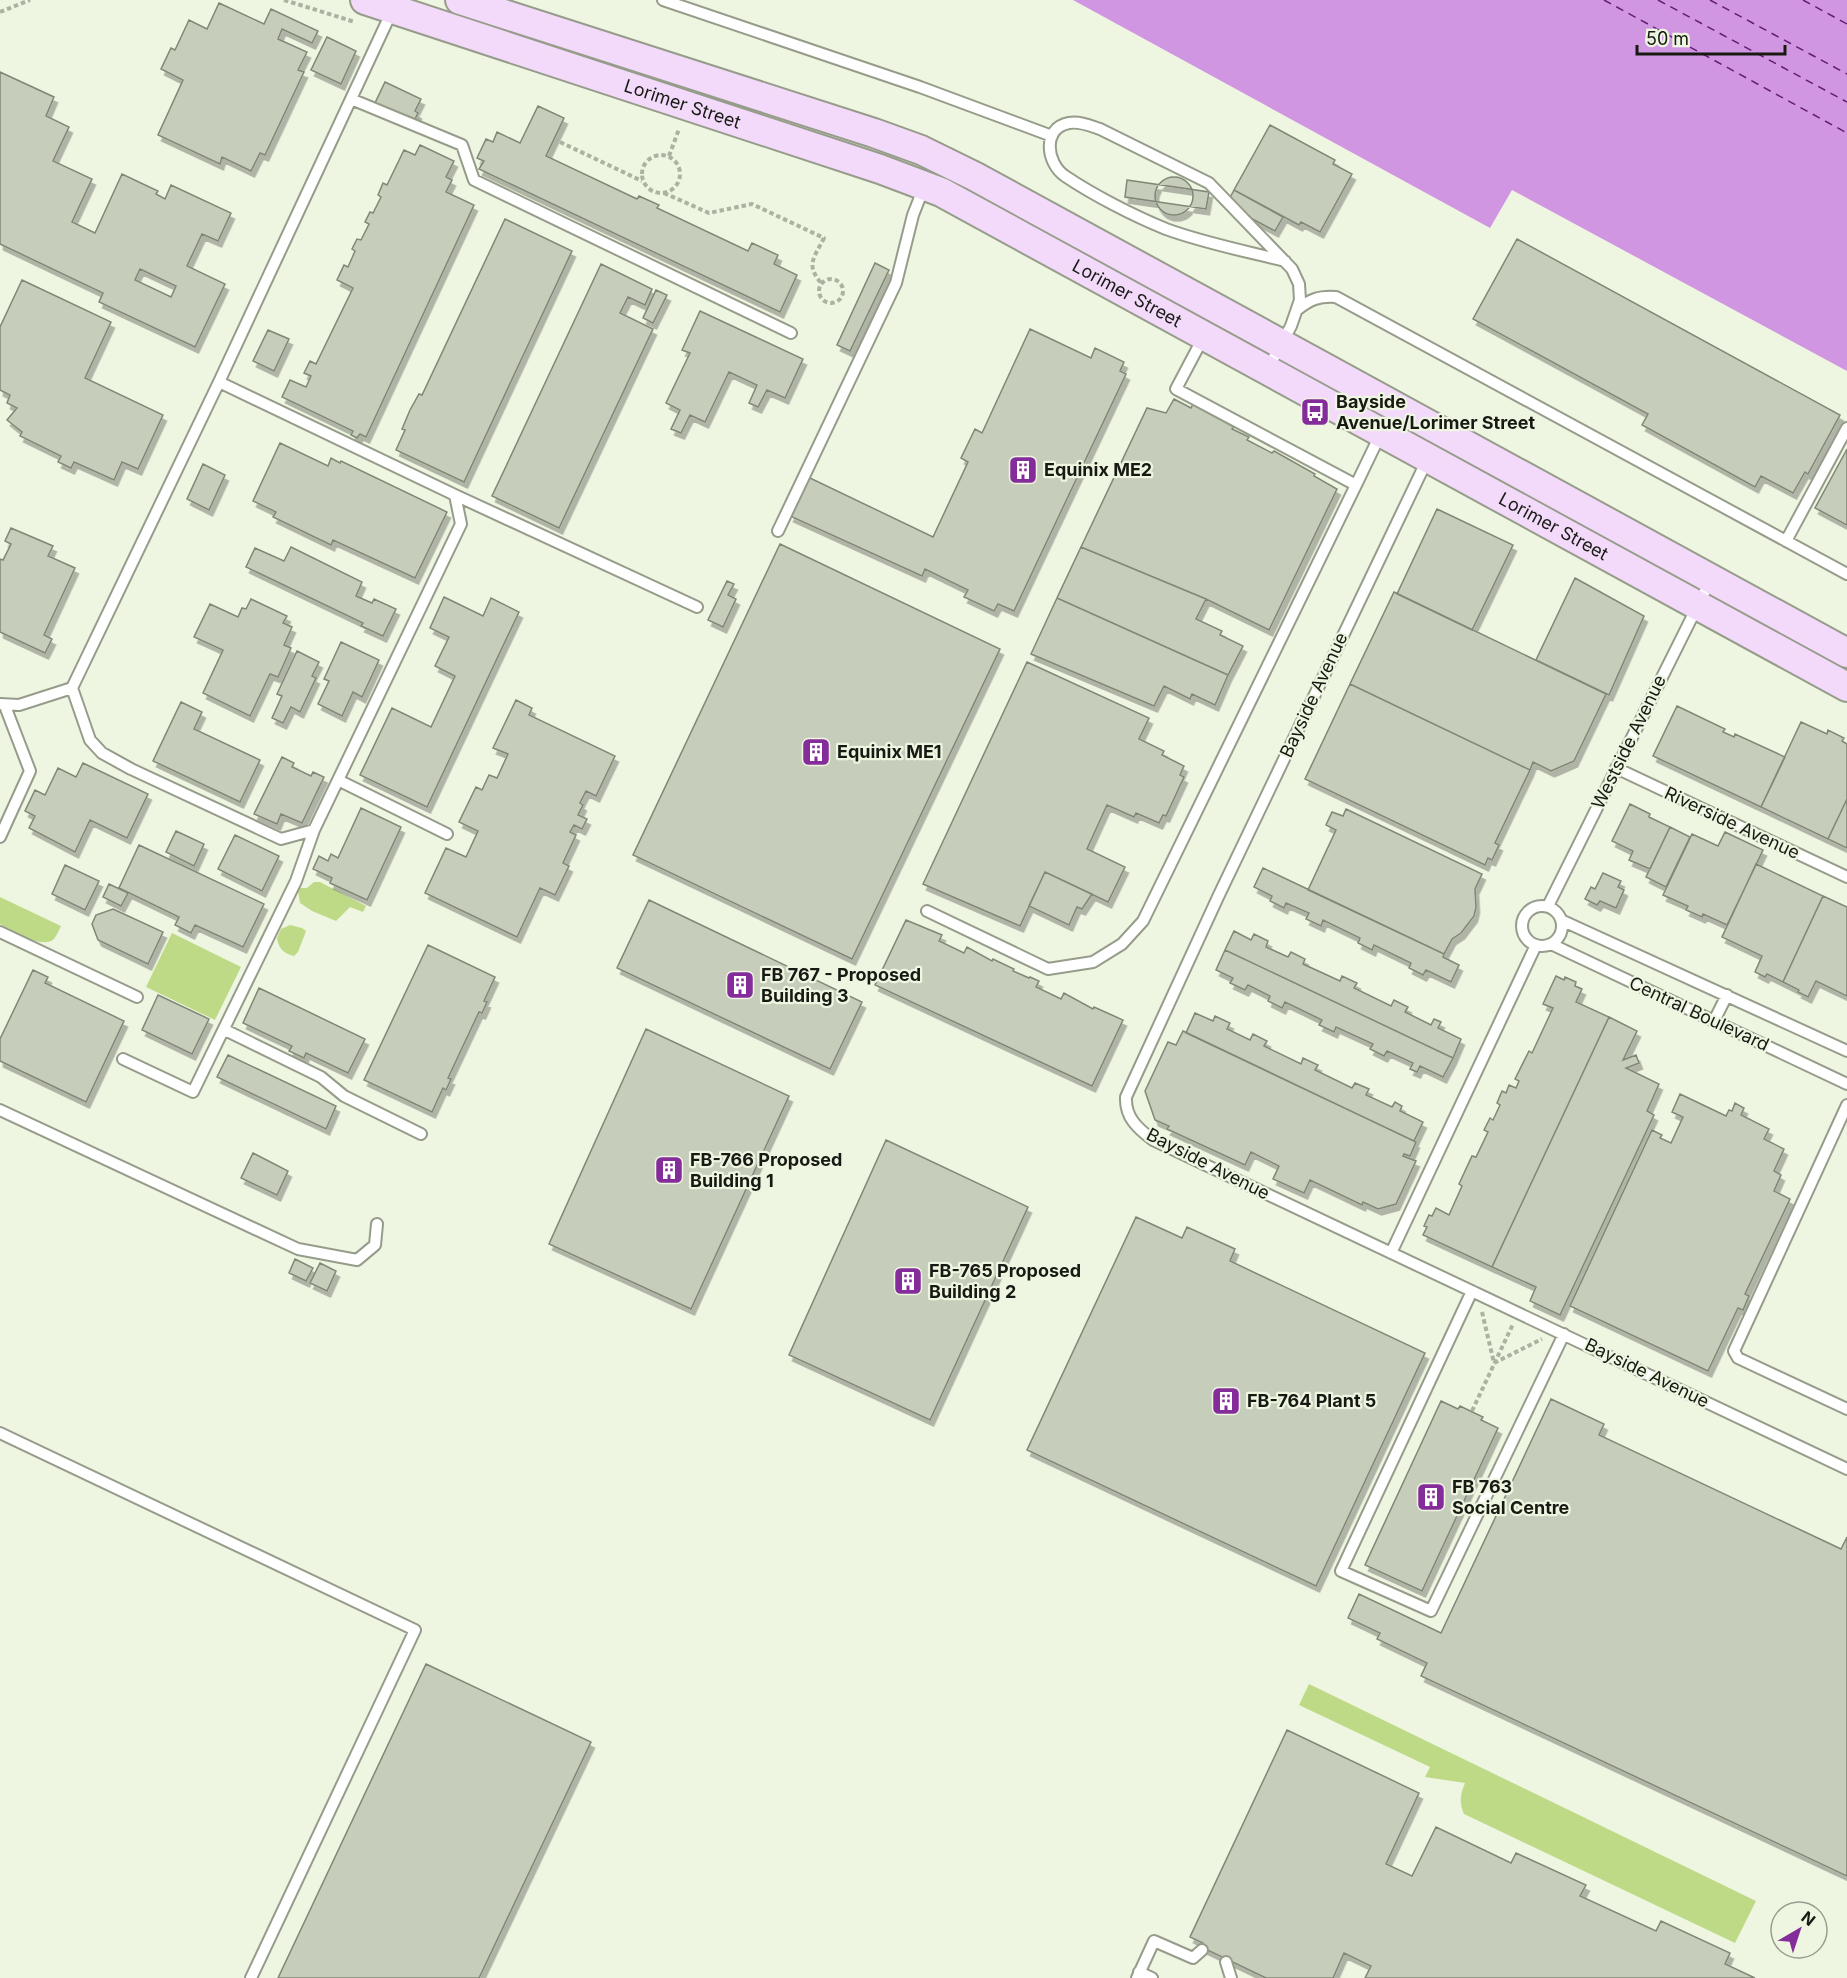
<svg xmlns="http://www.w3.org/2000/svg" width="1847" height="1978" viewBox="0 0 1847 1978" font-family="Inter,sans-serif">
	<defs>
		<filter id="shadow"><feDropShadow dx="3.5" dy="6" stdDeviation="0" flood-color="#0004"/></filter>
	</defs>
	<rect width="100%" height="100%" fill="#eef6e2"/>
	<path fill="#bfda87" d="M314 882H320L366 906 363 912 350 907 336 921 312 911 300 903 298 891 300 888H307Z
		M0 897 61 926C59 930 57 935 54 939 42 950 12 930 0 924Z
		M290 925 302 928 306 931 298 952 294 956C284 954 278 948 277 938L281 929Z
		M172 933 241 967 215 1020 146 987Z
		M1309 1684 1756 1901 1735 1943 1464 1814C1459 1802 1460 1795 1465 1783L1425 1777 1430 1767 1299 1705Z"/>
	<path fill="#d196e1" d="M1073 0H1847V371L1512 190 1490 228Z"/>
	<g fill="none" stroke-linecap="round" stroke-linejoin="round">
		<path stroke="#641c75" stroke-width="1.5" stroke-dasharray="8 6" stroke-linecap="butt" d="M1604 0 1847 133
			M1658 0 1847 102
			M1710 0 1847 74
			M1803 0 1847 24"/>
	</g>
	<path fill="#c6cdba" stroke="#818776" stroke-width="1.5" fill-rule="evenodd" filter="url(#shadow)" d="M219 3 264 24 271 9 318 31 312 43 282 29 278 39 307 52 298 70 304 72 265 155 260 153 251 171 222 157 220 164 158 135 183 80 161 69 171 48 175 50 189 20 207 29Z
		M327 37 356 51 341 84 311 70Z
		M0 72 54 97 46 116 69 127 53 161 92 179 72 222 95 233 122 174 158 191 156 194 165 199 171 185 231 213 218 241 202 234 187 266 225 284 195 347 99 302 103 293 0 244ZM140 269 176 286 171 297 135 280Z
		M385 82 421 99 415 111 418 113 414 121 375 103Z
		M538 106 564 118 546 156 637 199 639 196 659 205 657 208 748 251 752 243 778 255 774 264 797 275 780 312 479 169 484 161 477 158 486 139 493 142 497 132 520 143Z
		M1270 125 1335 160 1333 164 1352 174 1320 232 1301 222 1299 225 1234 190Z
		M420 145 454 161 446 177 452 180 446 192 474 205 366 437 360 434 357 438 351 435 353 431 282 397 290 380 306 387 311 376 304 373 310 361 316 364 353 288 337 280 344 265 348 267 355 251 352 249 357 239 361 240 369 224 365 222 370 212 373 213 381 197 378 195 383 183 387 185 404 150 415 155Z
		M1155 196a19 19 0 1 1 38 0a19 19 0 1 1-38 0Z
		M1127 180 1209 192 1206 209 1125 197Z
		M1234 190 1283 217 1275 231 1226 205Z
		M505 219 572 251 464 482 396 450 405 430 402 429 410 410 419 394 422 395Z
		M1517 239 1840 415 1808 474 1805 472 1793 493 1761 476 1755 487 1642 425 1648 414 1473 319Z
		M875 263 889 270 850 351 837 345Z
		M601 264 652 289 645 305 628 297 620 313 653 329 559 528 492 496Z
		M22 280 111 322 85 378 163 415 138 469 122 462 114 480 74 462 71 468 58 462 61 456 20 436 22 432 7 420 17 408 7 403 10 395 0 390V327Z
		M656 290 667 295 653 323 643 318Z
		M700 311 803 359 785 398 767 390 758 407 749 403 757 385 729 372 705 422 690 415 681 433 671 429 680 410 666 403 690 353 682 350Z
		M1030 329 1091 358 1095 348 1124 362 1120 371 1126 374 1014 611 998 604 994 611 964 597 968 590 925 569 922 576 790 516 808 477 933 537 968 462 961 458 975 429 982 433Z
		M268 330 289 339 274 371 253 361Z
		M1174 399 1191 408 1193 404 1234 427 1232 429 1249 437 1247 440 1272 453 1274 451 1315 474 1314 476 1337 489 1269 630 1206 599 1081 547 1147 408 1166 413Z
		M280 443 328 466 331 458 340 463 341 461 447 512 415 578 333 540 331 545 273 517 276 512 253 501Z
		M1847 449V525L1815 508Z
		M203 464 225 475 209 510 187 499Z
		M1437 509 1513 545 1472 630 1397 594Z
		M11 528 53 546 48 556 75 568 44 635 52 639 45 653 0 632V559L3 560 11 544 5 541Z
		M780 544 1000 649 852 959 633 855Z
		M291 547 362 582 356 596 372 603 374 599 396 609 383 636 361 626 363 623 246 567 255 548 284 561Z
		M1081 547 1206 599 1196 619 1222 631 1220 635 1243 646 1228 675 1057 598Z
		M1575 578 1644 616 1609 695 1536 660Z
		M727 581 734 584 728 595 736 599 723 627 708 620Z
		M1394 592 1606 694 1574 761 1551 771 1533 762 1530 770 1350 684Z
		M444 597 483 616 491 598 519 612 427 807 360 775 392 708 431 727 455 676 435 666 449 637 430 628Z
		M1057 598 1228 675 1215 705 1192 694 1190 699 1164 686 1154 706 1031 654Z
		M251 599 287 616 283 623 292 627 284 645 291 648 278 677 270 674 250 716 203 693 223 650 194 637 210 604 238 617 242 608 246 609Z
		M341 642 379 660 362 697 353 692 342 716 318 704 329 681 324 679Z
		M297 651 319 662 312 676 316 678 300 712 291 707 283 723 272 718 282 696 277 694Z
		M1027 662 1149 718 1139 739 1164 751 1162 755 1184 766 1180 775 1184 777 1166 816 1163 815 1159 823 1136 813 1134 817 1107 805 1087 849 1125 867 1108 902 1045 872 1020 926 923 884Z
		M1350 684 1530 770 1495 843 1499 845 1492 860 1488 858 1485 865 1305 779Z
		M516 700 532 708 529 715 615 756 596 796 586 791 580 803 583 805 578 815 587 819 582 829 574 825 570 832 576 835 563 863 569 866 555 895 540 888 517 937 425 893 446 848 466 857 478 831 459 822 476 787 482 790 489 775 497 778 508 754 493 748Z
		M181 702 202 712 194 729 260 760 240 802 153 761Z
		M1677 706 1725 729 1723 732 1734 737 1735 734 1785 757 1761 807 1653 756Z
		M1801 722 1827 734 1828 730 1844 738 1842 741 1847 744V799L1828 839 1761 807Z
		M282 757 294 763 292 767 311 776 313 772 324 777 302 823 281 814 277 824 254 814Z
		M83 763 148 794 127 838 90 820 75 852 29 828 35 816 25 811 35 790 45 795 58 768 76 777Z
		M1847 799V848L1828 839Z
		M1630 804 1650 814 1649 817 1670 827 1650 869 1629 860 1633 851 1612 841Z
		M361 808 401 827 367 900 330 883 332 878 313 869 319 856 328 861 331 854 338 858Z
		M1346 809 1482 874 1475 889 1476 907 1474 916 1461 933 1452 939 1444 954 1308 890 1336 830 1326 825 1332 812 1343 816Z
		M1670 827 1690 837 1666 887 1646 877Z
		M176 831 204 844 194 866 166 852Z
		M1725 832 1763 850 1727 925 1703 914 1702 917 1686 910 1688 906 1663 895 1692 834 1718 846Z
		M235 835 279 856 262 891 218 869Z
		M139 845 264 904 243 947 195 925 191 933 175 925 179 917 119 888Z
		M1756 864 1823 896 1783 982 1767 974 1765 977 1755 972 1762 956 1722 937Z
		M65 865 99 881 85 910 52 894Z
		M1263 868 1444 954 1443 957 1459 965 1451 982 1426 970 1423 975 1409 968 1411 963 1374 945 1372 950 1358 943 1360 938 1323 920 1321 926 1306 919 1309 913 1286 903 1284 908 1270 901 1272 896 1254 887Z
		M1045 872 1092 894 1082 909 1077 907 1069 925 1029 906Z
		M1603 873 1621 881 1618 887 1624 890 1616 908 1600 901 1597 905 1585 899 1591 887 1595 889Z
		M109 884 128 893 121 906 103 897Z
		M1823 896 1847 907V996L1816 981 1808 997 1798 992 1799 990 1783 982Z
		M649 900 862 1002 830 1069 617 968Z
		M113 909 163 932 148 964 98 940 92 924 96 915Z
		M906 920 942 935 939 941 964 953 967 947 992 961 993 959 1014 969 1013 971 1029 978 1030 977 1039 981 1036 987 1061 999 1064 993 1093 1009 1094 1007 1123 1020 1092 1086 875 985Z
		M1234 931 1251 940 1254 934 1268 941 1266 947 1288 957 1291 952 1305 959 1303 964 1340 981 1342 976 1357 983 1354 988 1391 1006 1394 1000 1408 1007 1405 1012 1431 1025 1434 1019 1441 1022 1438 1028 1461 1039 1453 1058 1225 950Z
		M428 945 495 977 484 1001 487 1002 482 1013 479 1012 448 1078 451 1079 446 1090 443 1088 432 1112 364 1080Z
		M1225 950 1453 1058 1443 1077 1420 1066 1417 1072 1410 1069 1413 1063 1387 1051 1384 1056 1370 1049 1373 1044 1336 1027 1334 1032 1319 1025 1322 1020 1285 1002 1282 1008 1268 1001 1270 996 1248 985 1245 990 1230 983 1233 978 1216 970Z
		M33 970 48 977 45 983 124 1021 86 1102 0 1061V1039Z
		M1556 976 1564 980 1565 977 1576 982 1575 986 1582 989 1576 1002 1609 1017 1492 1267 1423 1235 1427 1227 1424 1226 1429 1215 1432 1216 1436 1208 1449 1215 1462 1186 1459 1184 1472 1156 1476 1157 1488 1132 1484 1130 1490 1118 1493 1120 1500 1105 1497 1103 1502 1091 1506 1093 1509 1085 1516 1088 1519 1081 1515 1079 1529 1051 1532 1053 1553 1008 1543 1004Z
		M259 988 365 1039 348 1073 306 1053 304 1058 289 1051 292 1046 243 1023Z
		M158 995 209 1019 192 1054 142 1030Z
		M1195 1013 1213 1021 1215 1016 1230 1023 1227 1029 1250 1040 1253 1034 1267 1041 1264 1046 1301 1064 1303 1058 1318 1065 1315 1070 1352 1088 1355 1083 1369 1089 1366 1095 1392 1107 1395 1102 1402 1106 1400 1111 1423 1122 1414 1141 1186 1033Z
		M1609 1017 1637 1031 1623 1060 1636 1055 1639 1063 1626 1068 1659 1084 1647 1111 1654 1115 1560 1315 1530 1301 1536 1287 1492 1267Z
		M646 1029 789 1096 691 1309 549 1244Z
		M1183 1031 1416 1142 1410 1156 1404 1154 1403 1156 1416 1161 1396 1204 1378 1209 1363 1202 1362 1205 1310 1180 1304 1193 1273 1179 1279 1166 1251 1152 1245 1165 1167 1129 1169 1126 1155 1120 1145 1091 1168 1042 1176 1045Z
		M228 1055 336 1106 326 1129 217 1077Z
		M1680 1094 1726 1116 1729 1110 1732 1111 1735 1103 1744 1108 1741 1115 1769 1129 1764 1139 1784 1149 1774 1171 1781 1175 1774 1191 1790 1199 1745 1294 1749 1296 1743 1310 1738 1308 1708 1371 1570 1306 1652 1130 1662 1135 1660 1138 1671 1143 1683 1117 1672 1112Z
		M886 1140 1028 1207 930 1420 789 1355Z
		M253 1153 288 1171 277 1195 241 1178Z
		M1136 1217 1182 1238 1187 1227 1235 1249 1230 1261 1425 1353 1316 1586 1027 1450Z
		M295 1259 313 1268 306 1281 289 1273Z
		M320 1263 336 1271 327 1291 310 1283Z
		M1551 1399 1604 1424 1599 1435 1839 1548 1841 1549 1847 1537V1876L1421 1676 1427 1663 1377 1639 1380 1633 1348 1618 1359 1594 1441 1633Z
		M1441 1401 1458 1409 1460 1406 1483 1417 1481 1420 1498 1428 1422 1591 1365 1565Z
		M426 1664 591 1742 479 1978H278Z
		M1287 1730 1419 1793 1386 1864 1412 1876 1436 1827 1511 1863 1516 1853 1586 1885 1580 1896 1656 1931 1661 1921 1730 1953 1725 1964 1755 1978H1365L1371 1966 1344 1953 1333 1978H1266L1201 1947 1203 1943 1190 1937Z"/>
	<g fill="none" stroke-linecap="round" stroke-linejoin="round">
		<g stroke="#969c8a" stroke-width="14">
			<path id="service" d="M663 0 920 87 1052 136
				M351 99 462 145 474 180 791 333
				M1297 310C1310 299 1319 296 1336 297L1847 574
				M1204 336 1176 389 1356 485 1380 435
				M1267 370 1291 326 1300 300 1299 284 1292 269 1209 183 1100 129C1091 126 1080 121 1069 123 1042 128 1046 163 1065 176 1093 195 1134 216 1166 229 1204 243 1245 251 1285 261
				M1428 458 1218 897 1126 1097C1125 1117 1137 1128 1153 1140L1847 1469
				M455 495 697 607
				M778 531 896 283 913 215 924 187
				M1786 541 1847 428
				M72 688 90 740 102 753 131 769 281 839 314 830 461 524 455 495 219 382
				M0 704 19 705 72 688 219 382 392 11
				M1616 768 1847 877
				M338 780 447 834
				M0 837 30 771 5 706
				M1522 926a20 20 0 1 1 40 0a20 20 0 1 1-40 0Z
				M1548 906 1711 579
				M927 911 1048 969 1093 962 1122 944 1143 921 1356 485
				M1561 920 1847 1051
				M0 932 137 997
				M1551 944 1847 1084
				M1714 1021 1727 995
				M225 1030 321 1077 344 1096 421 1134
				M123 1059 193 1092 296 881 314 830
				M1847 1105 1734 1351 1738 1358 1847 1409
				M0 1110 298 1249 357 1260 375 1245 377 1224
				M1391 1253 1536 945
				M1472 1291 1341 1571 1431 1611 1564 1334
				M0 1433 415 1630 251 1978
				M1226 1962 1231 1978
				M1139 1972 1152 1978
				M1137 1978 1154 1941 1193 1958 1202 1950"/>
		</g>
		<g stroke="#969c8a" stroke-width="32">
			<g id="secondary">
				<path id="s1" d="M365 0 880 169 941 192 1847 687"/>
				<path d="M460 0 874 133 921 150 974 176 1847 653"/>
			</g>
		</g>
		<path stroke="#acb2a2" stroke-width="4" stroke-dasharray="4.5 3" stroke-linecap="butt" d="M284 0 355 22
			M0 12 30 0
			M560 142 642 181
			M642 174a19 19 0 1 1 38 0a19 19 0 1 1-38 0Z
			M669 156 679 129
			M664 193 709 213 752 204 824 238C814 258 805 265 822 284
			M819 291a12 12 0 1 1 24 0a12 12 0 1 1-24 0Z
			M1482 1312 1494 1363 1542 1339
			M1472 1411 1513 1324"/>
		<use href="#service" stroke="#fff" stroke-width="10"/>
		<use href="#secondary" stroke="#f3d9fa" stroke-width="28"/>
	</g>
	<defs>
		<g id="bus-square" transform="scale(1.5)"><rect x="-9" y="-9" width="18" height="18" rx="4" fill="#842c99" stroke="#eef6e2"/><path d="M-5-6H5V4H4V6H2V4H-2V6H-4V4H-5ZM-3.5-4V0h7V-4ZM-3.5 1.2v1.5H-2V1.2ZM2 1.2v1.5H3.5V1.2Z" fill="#fff"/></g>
		<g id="building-square" transform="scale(1.5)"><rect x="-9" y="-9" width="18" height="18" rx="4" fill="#842c99" stroke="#eef6e2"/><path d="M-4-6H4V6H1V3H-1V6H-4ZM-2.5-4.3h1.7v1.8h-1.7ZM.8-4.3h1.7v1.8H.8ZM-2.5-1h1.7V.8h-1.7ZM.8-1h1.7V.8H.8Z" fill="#fff"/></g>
	</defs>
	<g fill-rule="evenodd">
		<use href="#bus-square" x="1315" y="412"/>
		<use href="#building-square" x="1023" y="470"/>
		<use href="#building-square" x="816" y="752"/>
		<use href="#building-square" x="740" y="985"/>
		<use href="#building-square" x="669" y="1170"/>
		<use href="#building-square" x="908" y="1281"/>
		<use href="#building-square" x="1226" y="1401"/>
		<use href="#building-square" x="1431" y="1497"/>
	</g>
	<g text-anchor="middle" stroke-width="4.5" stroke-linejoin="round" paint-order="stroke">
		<g font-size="18" fill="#171a13" stroke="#eef6e2">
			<text dy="6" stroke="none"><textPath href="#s1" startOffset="334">Lorimer Street</textPath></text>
			<text dy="6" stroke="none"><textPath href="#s1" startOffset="819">Lorimer Street</textPath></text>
			<text dy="6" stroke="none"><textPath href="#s1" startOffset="1305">Lorimer Street</textPath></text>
			<text transform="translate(1314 695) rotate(-65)" y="6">Bayside Avenue</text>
			<text transform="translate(1629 742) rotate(-64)" y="6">Westside Avenue</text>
			<text transform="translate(1732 823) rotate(25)" y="6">Riverside Avenue</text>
			<text transform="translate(1699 1014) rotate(25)" y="6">Central Boulevard</text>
			<text transform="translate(1208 1164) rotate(27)" y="6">Bayside Avenue</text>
			<text transform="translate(1647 1373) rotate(26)" y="6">Bayside Avenue</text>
		</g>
		<g font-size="18" font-weight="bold" fill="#171a13" stroke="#eef6e2" text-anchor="start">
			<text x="1336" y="408">Bayside<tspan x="1336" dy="21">Avenue/Lorimer Street</tspan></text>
			<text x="1044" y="476">Equinix ME2</text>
			<text x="837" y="758">Equinix ME1</text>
			<text x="761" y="981">FB 767 - Proposed<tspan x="761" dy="21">Building 3</tspan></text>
			<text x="690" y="1166">FB-766 Proposed<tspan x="690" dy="21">Building 1</tspan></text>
			<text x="929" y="1277">FB-765 Proposed<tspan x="929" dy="21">Building 2</tspan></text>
			<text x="1247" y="1407">FB-764 Plant 5</text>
			<text x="1452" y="1493">FB 763<tspan x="1452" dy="21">Social Centre</tspan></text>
		</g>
	</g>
	<g transform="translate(1799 1930) rotate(39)"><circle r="28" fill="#eef6e2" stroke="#989e8f" stroke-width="1.5"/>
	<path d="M0-4.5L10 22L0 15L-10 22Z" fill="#842c99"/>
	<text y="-9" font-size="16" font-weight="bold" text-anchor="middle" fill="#171a13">N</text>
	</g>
	<path d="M1637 45v9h148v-9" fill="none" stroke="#171a13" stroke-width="3"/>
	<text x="1646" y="45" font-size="18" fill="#171a13" stroke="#eef6e2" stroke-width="4.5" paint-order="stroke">50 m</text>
</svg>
